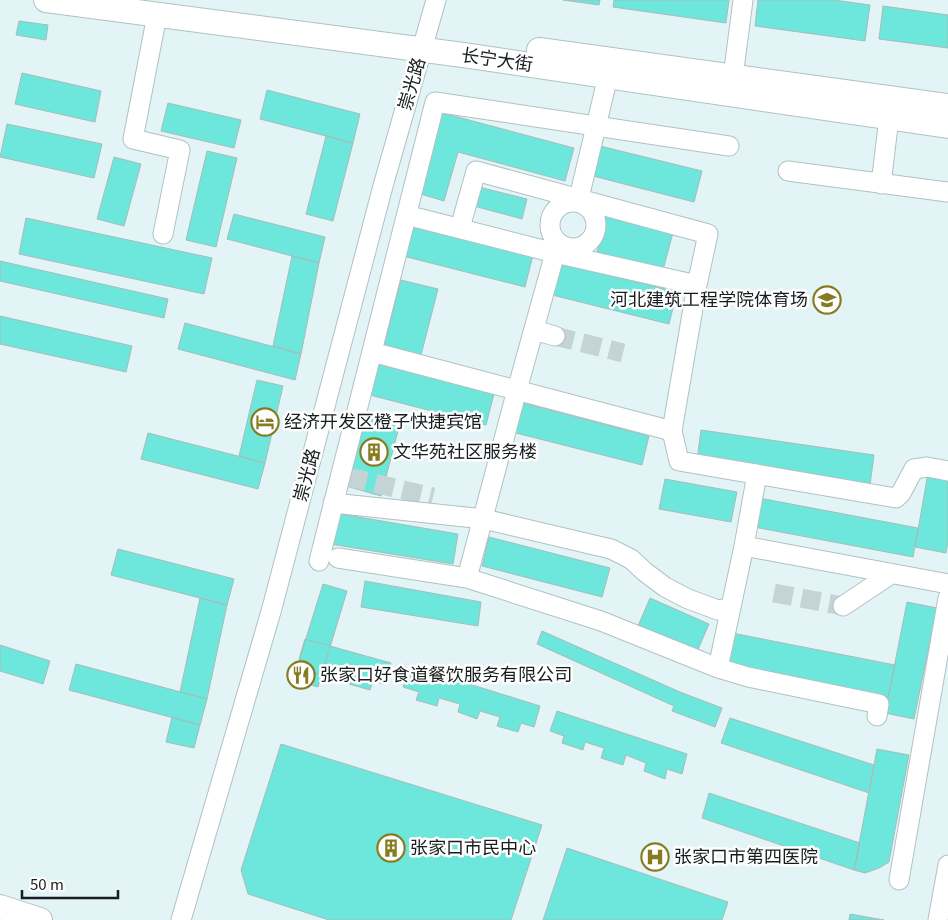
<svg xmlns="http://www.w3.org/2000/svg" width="948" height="920" viewBox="0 0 948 920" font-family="Georgia,'Noto Sans SC',serif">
	<rect width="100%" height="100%" fill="#e3f4f7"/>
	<path fill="#6de6db" stroke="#aabbb9" d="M563 0H600L599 5Z
		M614 0H729L726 23 613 7Z
		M758 0H834L870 5 865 41 755 26Z
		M883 6 948 15V48L879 39Z
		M19 21 48 25 46 40 16 35Z
		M22 73 101 91 95 122 15 104Z
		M267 90 360 114 353 143 260 119Z
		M168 103 241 120 234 148 161 131Z
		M439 112 574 148 565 181 458 152 444 201 417 193Z
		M7 124 102 144 94 178 0 157Z
		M326 136 353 143 333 221 306 214Z
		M600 146 702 171 694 202 593 176Z
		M207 151 237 158 216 247 186 240Z
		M114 157 141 164 124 226 97 219Z
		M479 187 527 199 522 219 474 206Z
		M608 211 674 229 663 270 597 252Z
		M234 214 325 237 319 263 227 239Z
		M26 218 212 258 204 294 19 254Z
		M411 224 533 255 525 287 403 256Z
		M292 256 319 263 301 354 273 346Z
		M0 261 168 299 164 318 0 281Z
		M556 262 677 292 669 324 548 294Z
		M401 280 438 289 420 359 383 349Z
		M0 316 132 346 126 372 0 344Z
		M185 323 301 354 295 380 178 349Z
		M374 363 494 394 486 425 366 394Z
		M257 380 283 386 265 463 239 456Z
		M519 402 649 436 642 465 512 432Z
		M364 417 399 427 381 496 346 486Z
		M701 430 874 455 870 485 697 460Z
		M148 433 265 463 258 489 141 459Z
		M928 473 948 476V541L946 553 915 547Z
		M665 479 737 492 731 522 659 509Z
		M759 498 918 528 913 557 754 527Z
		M335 513 458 534 453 564 330 544Z
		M489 537 610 568 602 597 482 566Z
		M118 549 234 579 227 605 111 575Z
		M365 581 481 602 478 626 361 607Z
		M323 584 347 591 318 687 293 680Z
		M200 598 227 605 207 699 180 692Z
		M650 598 709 624 697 652 638 626Z
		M907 602 937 608 914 719 885 713Z
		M542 631 680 692 722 708 715 727 672 711 674 706 537 644Z
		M732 633 895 665 888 697 725 664Z
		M305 639 391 663 384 684 373 681 370 690 349 684 351 675 332 669 330 677 309 671 311 663 299 659Z
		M0 645 50 661 43 684 0 671Z
		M76 664 207 699 200 725 69 690Z
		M411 666 540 706 534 727 521 723 518 732 497 726 500 717 480 711 477 719 458 712 460 704 439 698 437 706 416 700 419 692 403 687Z
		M557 711 687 754 682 774 667 769 665 779 644 771 646 763 626 755 623 765 601 758 604 748 585 742 583 750 562 743 564 736 550 731Z
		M172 717 200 725 194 748 166 742Z
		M730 718 874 765 869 793 721 743Z
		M281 744 542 825 511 920H329L248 894 241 870Z
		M877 749 909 755 889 862 879 868 865 873 854 870Z
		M709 793 860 843 854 870 702 818Z
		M567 848 728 902 722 920H543Z
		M850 914 884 920H849Z"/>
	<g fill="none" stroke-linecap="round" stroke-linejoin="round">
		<path stroke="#c4d4d6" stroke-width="19" stroke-dasharray="19 9" stroke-linecap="butt" d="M555 336 623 353
			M348 477 433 497
			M774 593 843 606"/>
		<g stroke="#b0c1c3" stroke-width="21">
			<path id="minor" d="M157 15 133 139 180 150 163 234
				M733 77 743 0
				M788 171 948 192
				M881 184 889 118
				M550 225a23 23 0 1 1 46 0a23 23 0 1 1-46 0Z
				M578 202 608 76
				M418 218 555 253 558 243
				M460 228 476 171 708 234 697 285
				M534 330 555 336
				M372 352 672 431 679 461 896 498 901 493 914 469 927 467 948 471
				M333 503 484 519 611 549 631 559 645 572 665 587 688 599 718 610 731 608
				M744 546 757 474
				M338 558 467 578 601 621 718 668
				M319 561 435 102 729 146
				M467 578 517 390 555 253 697 285 672 431
				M843 606 891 574
				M877 716 879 704 748 677 718 668 744 546 948 584
				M899 880 948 598
				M181 920 272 608 383 186 436 0
				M938 920 948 865"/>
		</g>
		<g stroke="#b0c1c3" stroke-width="26">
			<path id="major" d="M46 0 463 55 948 126
				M539 50 948 106
				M0 907 40 920"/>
		</g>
		<use href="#minor" stroke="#fff" stroke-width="19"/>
		<use href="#major" stroke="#fff" stroke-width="24"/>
	</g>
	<defs>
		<g id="school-ring" transform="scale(1.4375)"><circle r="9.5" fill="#fefefe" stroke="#877b20" stroke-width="1.5"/><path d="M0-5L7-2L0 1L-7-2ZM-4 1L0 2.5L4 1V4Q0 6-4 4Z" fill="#877b20"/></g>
		<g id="hotel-ring" transform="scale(1.4375)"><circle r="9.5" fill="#fefefe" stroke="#877b20" stroke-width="1.5"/><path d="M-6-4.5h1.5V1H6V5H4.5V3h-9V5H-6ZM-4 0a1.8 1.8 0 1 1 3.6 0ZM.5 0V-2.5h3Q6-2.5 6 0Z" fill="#877b20"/></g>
		<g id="building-ring" transform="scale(1.4375)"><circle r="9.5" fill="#fefefe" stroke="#877b20" stroke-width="1.5"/><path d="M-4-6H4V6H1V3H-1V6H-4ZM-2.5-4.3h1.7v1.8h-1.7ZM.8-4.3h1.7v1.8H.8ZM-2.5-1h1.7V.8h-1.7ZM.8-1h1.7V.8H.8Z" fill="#877b20"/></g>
		<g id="restaurant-ring" transform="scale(1.4375)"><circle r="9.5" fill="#fefefe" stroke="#877b20" stroke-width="1.5"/><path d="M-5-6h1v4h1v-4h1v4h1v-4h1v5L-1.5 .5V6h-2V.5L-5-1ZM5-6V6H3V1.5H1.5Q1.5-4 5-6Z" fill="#877b20"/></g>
		<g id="hospital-ring" transform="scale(1.4375)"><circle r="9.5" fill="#fefefe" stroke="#877b20" stroke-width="1.5"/><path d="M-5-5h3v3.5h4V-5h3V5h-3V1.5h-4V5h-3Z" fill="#877b20"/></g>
	</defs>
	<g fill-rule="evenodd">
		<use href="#school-ring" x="827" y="300"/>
		<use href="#hotel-ring" x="265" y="422"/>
		<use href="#building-ring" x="374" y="452"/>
		<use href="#restaurant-ring" x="301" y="675"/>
		<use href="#building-ring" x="391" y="848"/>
		<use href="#hospital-ring" x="655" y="857"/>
	</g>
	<g text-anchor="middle" stroke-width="5" stroke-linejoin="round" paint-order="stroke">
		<g font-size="18" fill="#171d1e" stroke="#fefefe">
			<text transform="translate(497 60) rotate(8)" y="6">长宁大街</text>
			<text transform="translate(412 84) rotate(-74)" y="6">崇光路</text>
			<text transform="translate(307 475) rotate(-75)" y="6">崇光路</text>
		</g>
		<g font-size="18" fill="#171d1e" stroke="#fefefe" text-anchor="start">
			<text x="808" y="306" text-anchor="end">河北建筑工程学院体育场</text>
			<text x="284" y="428">经济开发区橙子快捷宾馆</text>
			<text x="393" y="458">文华苑社区服务楼</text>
			<text x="320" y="681">张家口好食道餐饮服务有限公司</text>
			<text x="410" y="854">张家口市民中心</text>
			<text x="674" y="863">张家口市第四医院</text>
		</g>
	</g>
	<path d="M22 890v8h96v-8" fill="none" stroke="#171d1e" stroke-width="2.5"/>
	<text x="30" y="890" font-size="15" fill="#171d1e" stroke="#fefefe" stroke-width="4" paint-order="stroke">50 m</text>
</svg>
